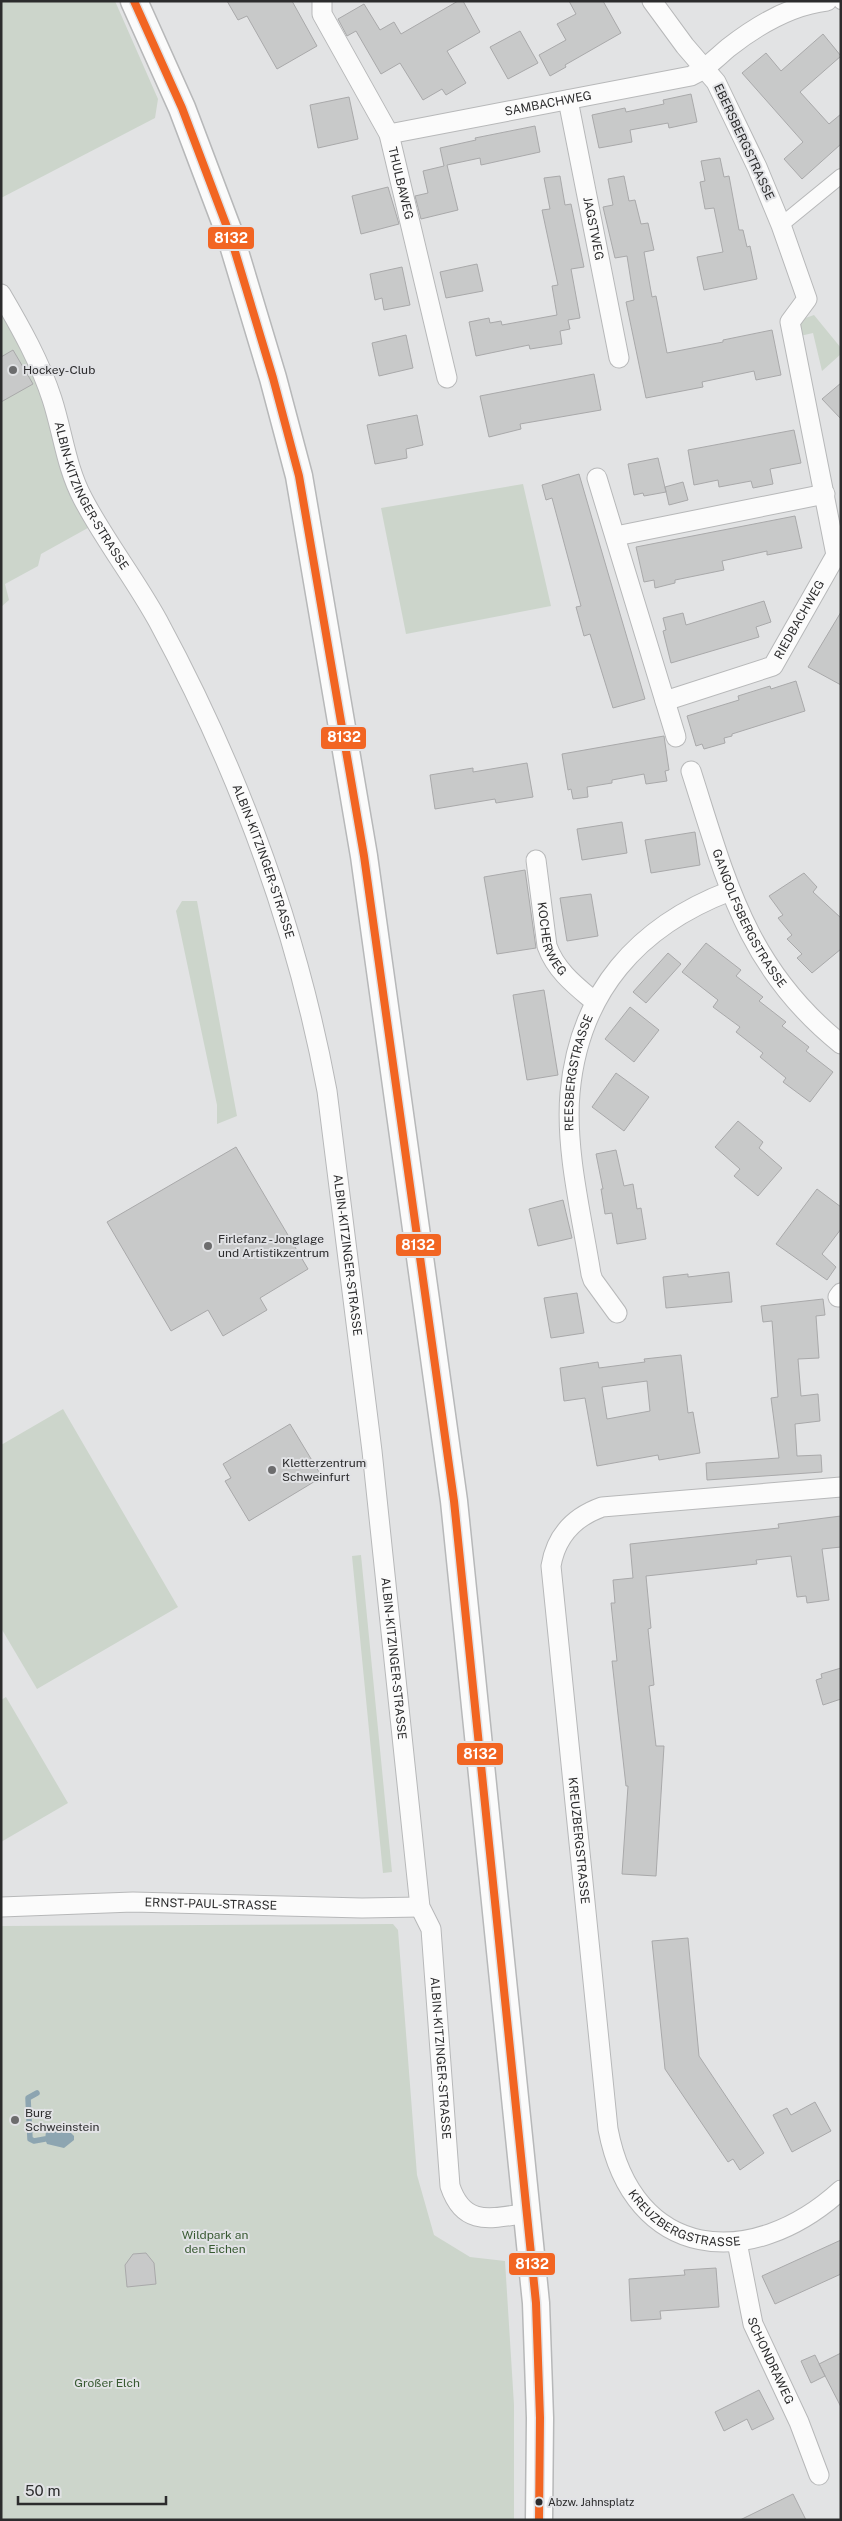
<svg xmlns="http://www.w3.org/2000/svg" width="842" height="2521" viewBox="0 0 842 2521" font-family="'Public Sans',sans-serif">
	<rect width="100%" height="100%" fill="#e2e3e4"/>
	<path fill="#ccd5cb" d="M1 1H115L158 99 155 118 1 198Z
		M1 300 38 367 95 524 41 554 38 566 5 584 9 600 1 607Z
		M814 315 841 348V354L822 371 813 333 800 336 794 322Z
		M523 484 551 606 406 634 381 508Z
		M182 901H197L237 1116 217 1124V1105L176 911Z
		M63 1409 178 1607 37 1689 1 1628V1445Z
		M361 1555 392 1872 383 1873 352 1556Z
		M6 1697 68 1803 1 1842V1700Z
		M393 1924 398 1930 417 2175 434 2235 470 2257 505 2261 514 2405V2520H1V1926Z"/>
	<path fill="#8da5b1" d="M59 2128 67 2129 74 2136V2140L64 2148 47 2144 45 2139 46 2132Z"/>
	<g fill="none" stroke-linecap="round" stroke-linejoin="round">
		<path stroke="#8da5b1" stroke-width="5.5" d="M37 2093 28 2098 30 2139 34 2141 45 2139"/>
	</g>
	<path fill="#c8c9c9" stroke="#a9a9aa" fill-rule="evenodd" d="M227 1H292L317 46 277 69 247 16 238 20Z
		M458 1H463L480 32 447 51 466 83 446 95 442 89 423 100 400 63 381 74 356 31 347 36 338 19 364 4 380 30 394 22 401 34Z
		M569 1H603L621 33 565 65 566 67 550 76 539 55 566 40 557 24 576 14Z
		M520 31 538 63 508 79 490 47Z
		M823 34 841 56 800 92 829 124 841 114V144L802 179 784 159 803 142 742 73 766 53 781 71Z
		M691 94 697 122 669 128 668 123 630 130 632 142 599 148 592 115 625 108 626 112 664 104 663 100Z
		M349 97 358 139 318 148 310 105Z
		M535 126 540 152 481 165 480 158 447 165 458 210 421 219 415 196 428 193 423 171 444 166 440 148 476 140 475 138Z
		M720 158 724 177 729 176 739 230H743L747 247 750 246 757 279 704 290 697 257 723 252 714 208 705 209 700 182 705 181 701 161Z
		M560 176 565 205 571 204 584 267 571 269 580 318 568 320 570 329 560 331 562 344 530 349 529 345 476 356 469 322 489 318 490 323 501 321 502 325 557 315 552 286 558 285 542 210 550 209 544 178Z
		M624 176 629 201 635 200 641 224 648 223 654 250 644 252 652 297 656 296 667 353 723 342V340L772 330 781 375 756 380 754 371 702 382 703 387 646 398 626 302 634 300 627 256 615 258 603 207 613 205 608 179Z
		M388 187 399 224 361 234 352 196Z
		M477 264 483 291 446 298 440 272Z
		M402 267 410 305 384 310 382 298 375 300 370 274Z
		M406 335 413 368 379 376 372 343Z
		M13 350 33 384 1 402V357Z
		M594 374 601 410 520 424 521 429 489 437 480 396Z
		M841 383V419L822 399Z
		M417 415 423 445 406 449 407 458 375 464 367 425Z
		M794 430 801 463 770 469 773 484 753 488 751 481 719 487 718 480 694 485 688 450Z
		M658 458 666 492 644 496 643 493 634 495 628 464Z
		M579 474 645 699 613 708 590 634 584 636 576 607 581 606 552 498 546 500 542 485Z
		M683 482 688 500 669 505 665 487Z
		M795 516 802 548 767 555V551L722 561 724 570 675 580V583L655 588 654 580 644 582 636 547Z
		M764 601 771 622 756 627 759 637 671 663 663 631 666 630 663 618 683 613 686 625Z
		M841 612V685L808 667Z
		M796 681 805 711 732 734V736L724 738 725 743 704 749 702 744 696 746 687 716 739 700 738 696 770 686 771 689Z
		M664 736 669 770 665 771 667 781 646 784 644 774 612 780V783L587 787 588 797 573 799 571 789 568 790 562 754Z
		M527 763 533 797 496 803 495 799 435 809 430 775 473 768V772Z
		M622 822 627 853 582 860 577 829Z
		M695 832 700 865 651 873 645 840Z
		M525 870 536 948 497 954 484 877Z
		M804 873 817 887 813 892 841 918V949L812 973 797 958 802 954 787 939 792 935 778 918 783 915 769 896Z
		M591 894 598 936 567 941 560 898Z
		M706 943 741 970 736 976 763 997 759 1001 786 1022 782 1026 809 1047 806 1051 833 1072 810 1102 783 1082 786 1078 760 1057 763 1053 736 1032 740 1027 713 1007 718 1000 682 972Z
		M668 953 681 964 646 1003 633 992Z
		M544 990 558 1075 527 1080 513 995Z
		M630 1007 659 1030 634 1062 605 1039Z
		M616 1073 649 1097 624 1131 592 1107Z
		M738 1121 763 1142 759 1148 782 1168 758 1196 734 1176 740 1169 715 1147Z
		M236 1147 308 1269 260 1298 267 1310 223 1336 208 1310 171 1331 107 1222Z
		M616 1150 624 1186 633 1184 637 1209 641 1208 646 1239 617 1244 612 1213 605 1214 601 1189H603L596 1154Z
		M817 1189 841 1207V1229L822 1254 836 1267 827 1280 776 1244Z
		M563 1200 572 1238 538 1246 529 1209Z
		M729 1272 732 1302 666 1308 663 1277 688 1274V1277Z
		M577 1293 584 1333 551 1338 544 1298Z
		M823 1299 825 1315 816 1316 819 1358 798 1359 801 1396 818 1394 820 1421 795 1424 797 1456 821 1455 822 1472 707 1480 706 1463 779 1458 771 1398 778 1397 772 1321 763 1322 761 1306Z
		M681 1355 688 1413 693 1412 700 1453 659 1460 658 1455 597 1466 585 1398 564 1401 560 1368 598 1362 599 1368 645 1362 644 1359ZM647 1381 650 1411 607 1419 602 1387Z
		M290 1424 322 1477 249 1521 225 1481 231 1478 223 1464Z
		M841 1516V1547L822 1549 829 1600 807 1603 806 1596 797 1597 791 1556 756 1560 757 1564 646 1576 651 1628 648 1629 654 1685 649 1686 656 1746H664L656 1876 622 1874 628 1786H626L612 1661H617L611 1603H615L613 1580 633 1578 630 1544 779 1528 778 1524Z
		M841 1668V1699L823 1705 816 1680 822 1678 821 1674Z
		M688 1938 699 2056 764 2153 740 2170 733 2159 728 2162 665 2069 652 1941Z
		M815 2102 831 2131 792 2152 773 2115 787 2108 791 2115Z
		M841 2240V2274L775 2304 762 2276Z
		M146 2253 154 2263 156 2284 127 2287 125 2265 133 2254Z
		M716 2268 719 2307 660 2311 661 2319 631 2321 629 2279 685 2275 684 2270Z
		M841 2353V2407L819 2364Z
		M815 2355 825 2376 811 2383 801 2361Z
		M759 2390 774 2419 752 2430 747 2419 724 2431 715 2412Z
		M793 2494 806 2520H740Z"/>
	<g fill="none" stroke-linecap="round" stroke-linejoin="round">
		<g stroke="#b7b8b9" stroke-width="16">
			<path id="pedestrian" d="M841 1V2
				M781 225 841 176"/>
		</g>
		<g stroke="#b7b8b9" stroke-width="21">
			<g id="minor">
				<path id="s1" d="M322 1V14L389 134 447 378"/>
				<path id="s2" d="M568 100 619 358"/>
				<path id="s3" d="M389 134 691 76C706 69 715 59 728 48 756 26 792 5 827 1"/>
				<path id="s4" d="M1 294C21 328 40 362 52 399 63 433 66 467 83 499 105 541 135 579 158 621 238 769 296 925 327 1091L372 1451 420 1907 431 1929 450 2186C464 2228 492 2218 528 2213"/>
				<path id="s5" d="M597 478 665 701 773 666 836 555 790 322 807 299 781 225 757 167 716 82 685 46 652 1"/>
				<path d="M616 536 825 494"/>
				<path d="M665 701 676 737"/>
				<path id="s6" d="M691 771C726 880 746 968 841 1044"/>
				<path id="s7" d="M536 860 547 946C556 971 576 986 595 1002"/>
				<path d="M838 1297 841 1293"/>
				<path id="s8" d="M617 1313 593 1280 591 1274C582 1217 565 1150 570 1093 579 992 638 926 730 891"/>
				<path id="s9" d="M841 1487 602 1507C574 1517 556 1536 551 1566L608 2129C633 2261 751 2272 841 2190"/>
				<path id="s10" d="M1 1907 133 1902 362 1908 420 1907"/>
				<path id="s11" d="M737 2242 753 2324 799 2422 819 2475"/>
			</g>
		</g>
		<g stroke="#b7b8b9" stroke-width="29">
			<path id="secondary" d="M134 1 182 108 230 235 273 378 299 476 364 856 454 1501 536 2303 540 2418 539 2520"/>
		</g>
		<use href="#pedestrian" stroke="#fbfbfb" stroke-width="14"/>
		<use href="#minor" stroke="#fbfbfb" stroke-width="19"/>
		<use href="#secondary" stroke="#fbfbfb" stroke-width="26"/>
		<g stroke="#e1e2e5" stroke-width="11">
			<path id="bus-1" d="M134 1 182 108 230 235 273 378 299 476 364 856 454 1501 536 2303 540 2418 539 2520"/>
		</g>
		<use href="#bus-1" stroke="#f26522" stroke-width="8"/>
	</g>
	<g fill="#6c6c6d" stroke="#e1e2e5" stroke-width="2">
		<circle cx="13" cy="370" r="5"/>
		<circle cx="208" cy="1246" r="5"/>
		<circle cx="272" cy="1470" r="5"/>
		<circle cx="15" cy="2120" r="5"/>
	</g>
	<circle fill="#2c2c2d" stroke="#e1e2e5" stroke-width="2" cx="539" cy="2502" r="4.5"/>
	<g text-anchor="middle" stroke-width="4" stroke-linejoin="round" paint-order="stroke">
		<g font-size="11" fill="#2c2c2d" stroke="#e1e2e5" text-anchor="start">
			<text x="548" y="2506">Abzw. Jahnsplatz</text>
		</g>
		<g font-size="12" fill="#2c2c2d" stroke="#e1e2e5">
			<text dy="4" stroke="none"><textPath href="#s3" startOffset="162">SAMBACHWEG</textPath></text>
			<text transform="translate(744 142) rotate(65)" y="4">EBERSBERGSTRASSE</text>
			<text dy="4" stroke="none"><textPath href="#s1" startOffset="201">THULBAWEG</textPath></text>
			<text dy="4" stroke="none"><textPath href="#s2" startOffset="131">JAGSTWEG</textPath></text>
			<text dy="4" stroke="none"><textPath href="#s4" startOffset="222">ALBIN-KITZINGER-STRASSE</textPath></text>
			<text dy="4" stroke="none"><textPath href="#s5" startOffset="400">RIEDBACHWEG</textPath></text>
			<text dy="4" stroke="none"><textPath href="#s4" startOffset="628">ALBIN-KITZINGER-STRASSE</textPath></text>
			<text dy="4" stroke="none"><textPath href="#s6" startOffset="159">GANGOLFSBERGSTRASSE</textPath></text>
			<text dy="4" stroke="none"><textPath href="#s7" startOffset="81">KOCHERWEG</textPath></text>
			<text dy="4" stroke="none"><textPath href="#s8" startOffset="251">REESBERGSTRASSE</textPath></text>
			<text dy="4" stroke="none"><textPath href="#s4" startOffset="1032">ALBIN-KITZINGER-STRASSE</textPath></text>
			<text dy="4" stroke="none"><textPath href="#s4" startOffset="1438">ALBIN-KITZINGER-STRASSE</textPath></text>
			<text dy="4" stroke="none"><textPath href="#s9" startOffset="598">KREUZBERGSTRASSE</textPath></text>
			<text dy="4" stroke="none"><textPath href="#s10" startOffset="210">ERNST-PAUL-STRASSE</textPath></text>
			<text dy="4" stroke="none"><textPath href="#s4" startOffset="1842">ALBIN-KITZINGER-STRASSE</textPath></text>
			<text dy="4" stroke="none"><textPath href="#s9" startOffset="1018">KREUZBERGSTRASSE</textPath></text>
			<text dy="4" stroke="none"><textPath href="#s11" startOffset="124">SCHONDRAWEG</textPath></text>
		</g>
		<g font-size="12" fill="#2c2c2d" stroke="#e1e2e5" text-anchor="start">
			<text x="23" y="374">Hockey-Club</text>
			<text x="218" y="1243">Firlefanz - Jonglage<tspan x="218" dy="14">und Artistikzentrum</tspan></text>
			<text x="282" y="1467">Kletterzentrum<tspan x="282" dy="14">Schweinfurt</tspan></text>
			<text x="25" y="2117">Burg<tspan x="25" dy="14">Schweinstein</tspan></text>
		</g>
		<g font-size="12" fill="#385a32" stroke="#e1e2e5">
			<text x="215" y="2239">Wildpark an<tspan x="215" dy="14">den Eichen</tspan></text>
			<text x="107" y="2387">Großer Elch</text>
		</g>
	</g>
	<g stroke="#e1e2e5" stroke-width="2">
		<rect x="207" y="226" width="48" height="24" rx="5" fill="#f26522"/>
		<rect x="320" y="726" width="47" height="24" rx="5" fill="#f26522"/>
		<rect x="395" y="1233" width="47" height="24" rx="5" fill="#f26522"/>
		<rect x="456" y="1742" width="48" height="24" rx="5" fill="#f26522"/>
		<rect x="508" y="2252" width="48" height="24" rx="5" fill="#f26522"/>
	</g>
	<g font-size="14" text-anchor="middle" font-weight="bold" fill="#fff">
		<text x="231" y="243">8132</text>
		<text x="344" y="742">8132</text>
		<text x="418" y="1250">8132</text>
		<text x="480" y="1759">8132</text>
		<text x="532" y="2269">8132</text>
	</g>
	<rect width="842" height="2521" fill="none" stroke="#2c2c2d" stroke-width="5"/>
	<path d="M18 2496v8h148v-8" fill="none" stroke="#2c2c2d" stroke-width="2.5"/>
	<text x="25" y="2496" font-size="15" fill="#2c2c2d" stroke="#e1e2e5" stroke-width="4" paint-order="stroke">50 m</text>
</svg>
